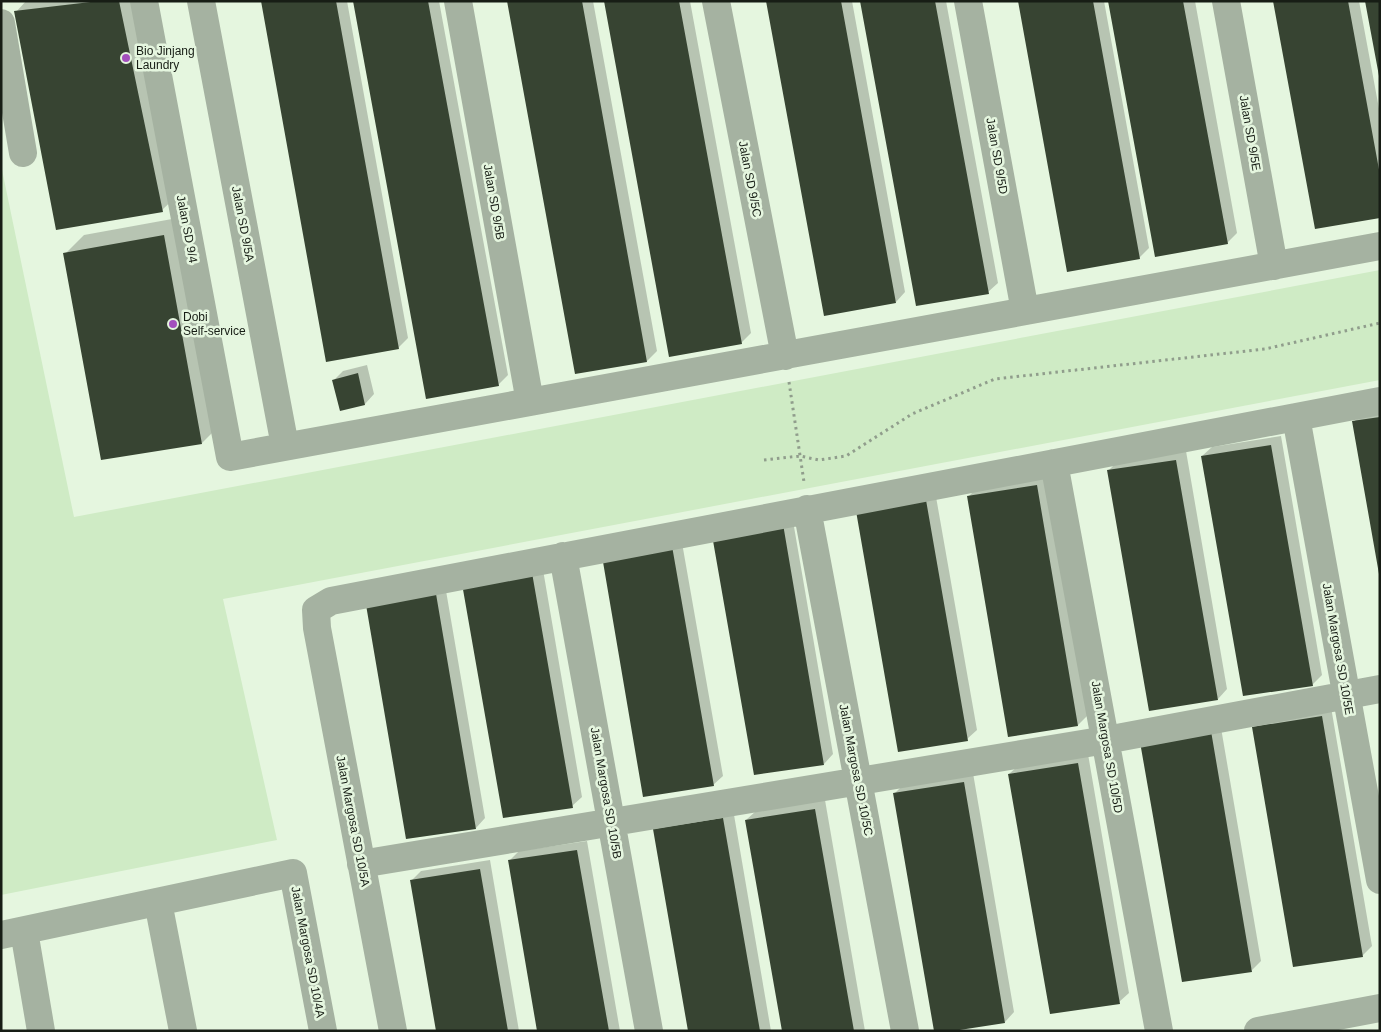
<svg xmlns="http://www.w3.org/2000/svg" width="1381" height="1032" viewBox="0 0 1381 1032" font-family="Helvetica,sans-serif">
	<rect width="100%" height="100%" fill="#e5f6df"/>
	<path fill="#cfebc5" d="M1 165 74 517 1380 270V380L223 599 277 840 1 895Z"/>
	<path fill="#0003" d="M26 1H141L181 192 162 210 16 12Z
		M263 1H347L408 338 398 348Z
		M355 1H439L508 375 498 385Z
		M508 1H593L657 351 647 361 576 373Z
		M605 1H690L751 333 741 343Z
		M768 1H852L905 292 896 302Z
		M862 1H946L998 283 988 292Z
		M1019 1H1104L1149 248 1139 258Z
		M1110 1H1195L1237 233 1227 243Z
		M1274 1H1359L1380 114V216Z
		M183 217 221 424 202 443 65 254 84 235Z
		M367 365 374 394 365 404 340 409 333 381 343 371Z
		M1380 410V572L1354 422 1363 412Z
		M1281 436 1322 675 1312 685 1202 456 1212 447Z
		M1186 451 1227 689 1218 699 1108 471 1118 461Z
		M1046 476 1088 715 1078 725 1009 735 968 497 978 487Z
		M935 491 977 730 967 739 857 512Z
		M792 515 833 754 824 764 714 535Z
		M681 537 723 776 713 785 603 557Z
		M541 558 582 797 572 806 472 568Z
		M444 579 485 818 476 828 366 599Z
		M1331 707 1372 946 1363 955 1295 966 1253 727 1263 717Z
		M1220 722 1261 961 1252 970 1142 742Z
		M1088 754 1129 993 1119 1002 1009 774 1019 765Z
		M973 773 1014 1012 1005 1022 895 793 904 784Z
		M825 800 865 1031H783L746 820 756 811Z
		M733 809 771 1031H689L654 830Z
		M587 841 620 1031H539L509 861 519 851Z
		M490 860 519 1031H437L411 881 421 871Z"/>
	<path fill="#374432" d="M99 1H119L163 212 56 230 14 11Z
		M261 1H336L399 349 326 362Z
		M353 1H428L499 386 426 399Z
		M507 1H582L647 362 575 374Z
		M604 1H679L742 344 669 357Z
		M766 1H841L896 303 824 316Z
		M860 1H935L989 294 916 306Z
		M1018 1H1093L1140 259 1067 272Z
		M1108 1H1183L1228 244 1155 257Z
		M1273 1H1348L1380 175V218L1315 229Z
		M1365 1H1380V76H1379Z
		M164 235 202 444 101 460 63 253Z
		M358 373 365 405 340 411 332 380Z
		M1380 417V574H1379L1352 421Z
		M1271 445 1313 686 1243 696 1201 456Z
		M1176 460 1218 700 1149 711 1107 470Z
		M1037 485 1078 726 1008 737 967 496Z
		M926 500 968 741 898 752 856 511Z
		M783 524 824 765 754 775 712 535Z
		M672 546 714 786 643 797 602 556Z
		M531 567 573 808 503 818 461 578Z
		M435 588 476 829 406 839 365 599Z
		M1322 716 1363 957 1293 967 1252 727Z
		M1211 731 1252 972 1182 982 1140 742Z
		M1078 763 1120 1004 1050 1014 1008 774Z
		M964 782 1005 1023 953 1031H934L893 793Z
		M815 809 854 1031H782L745 820Z
		M723 818 760 1031H688L653 829Z
		M577 850 609 1031H537L508 860Z
		M480 869 508 1031H436L410 880Z"/>
	<g fill="none" stroke-linecap="round" stroke-linejoin="round">
		<path stroke="#909d8c" stroke-width="3" stroke-dasharray="2.5 4" stroke-linecap="butt" d="M789 382 804 482
			M764 460 800 456 819 460 846 456 912 414 995 379 1265 349 1380 323"/>
		<path stroke="#a5b2a1" stroke-width="28" d="M144 1 230 457 1380 246
			M201 1 285 446
			M458 1 530 402
			M716 1 785 356
			M968 1 1025 311
			M1226 1 1274 266
			M1 23 23 153
			M1296 417 1380 880
			M1054 463 1159 1031
			M807 509 905 1031
			M563 556 649 1031
			M361 864 1106 740 1380 689
			M158 902 183 1031
			M24 931 41 1031
			M1 935 293 873 323 1031
			M393 1031 317 628 316 610 331 601 1380 401
			M1258 1031 1380 1008"/>
	</g>
	<g fill="#a34fbd" stroke="#e5f6df" stroke-width="2">
		<circle cx="126" cy="58" r="5"/>
		<circle cx="173" cy="324" r="5"/>
	</g>
	<g text-anchor="middle" stroke-width="5" stroke-linejoin="round" paint-order="stroke">
		<g font-size="12" fill="#171d15" stroke="#e5f6df" text-anchor="start">
			<text x="136" y="55">Bio Jinjang<tspan x="136" dy="14">Laundry</tspan></text>
			<text x="183" y="321">Dobi<tspan x="183" dy="14">Self-service</tspan></text>
		</g>
		<g font-size="12" fill="#171d15" stroke="#e5f6df">
			<text transform="translate(1250 133) rotate(80)" y="4">Jalan SD 9/5E</text>
			<text transform="translate(997 156) rotate(80)" y="4">Jalan SD 9/5D</text>
			<text transform="translate(750 179) rotate(79)" y="4">Jalan SD 9/5C</text>
			<text transform="translate(494 202) rotate(80)" y="4">Jalan SD 9/5B</text>
			<text transform="translate(243 224) rotate(79)" y="4">Jalan SD 9/5A</text>
			<text transform="translate(187 229) rotate(79)" y="4">Jalan SD 9/4</text>
			<text transform="translate(1338 649) rotate(80)" y="4">Jalan Margosa SD 10/5E</text>
			<text transform="translate(1107 747) rotate(80)" y="4">Jalan Margosa SD 10/5D</text>
			<text transform="translate(856 770) rotate(79)" y="4">Jalan Margosa SD 10/5C</text>
			<text transform="translate(606 793) rotate(80)" y="4">Jalan Margosa SD 10/5B</text>
			<text transform="translate(353 821) rotate(79)" y="4">Jalan Margosa SD 10/5A</text>
			<text transform="translate(308 952) rotate(79)" y="4">Jalan Margosa SD 10/4A</text>
		</g>
	</g>
	<rect width="1381" height="1032" fill="none" stroke="#171d15" stroke-width="5"/>
</svg>
